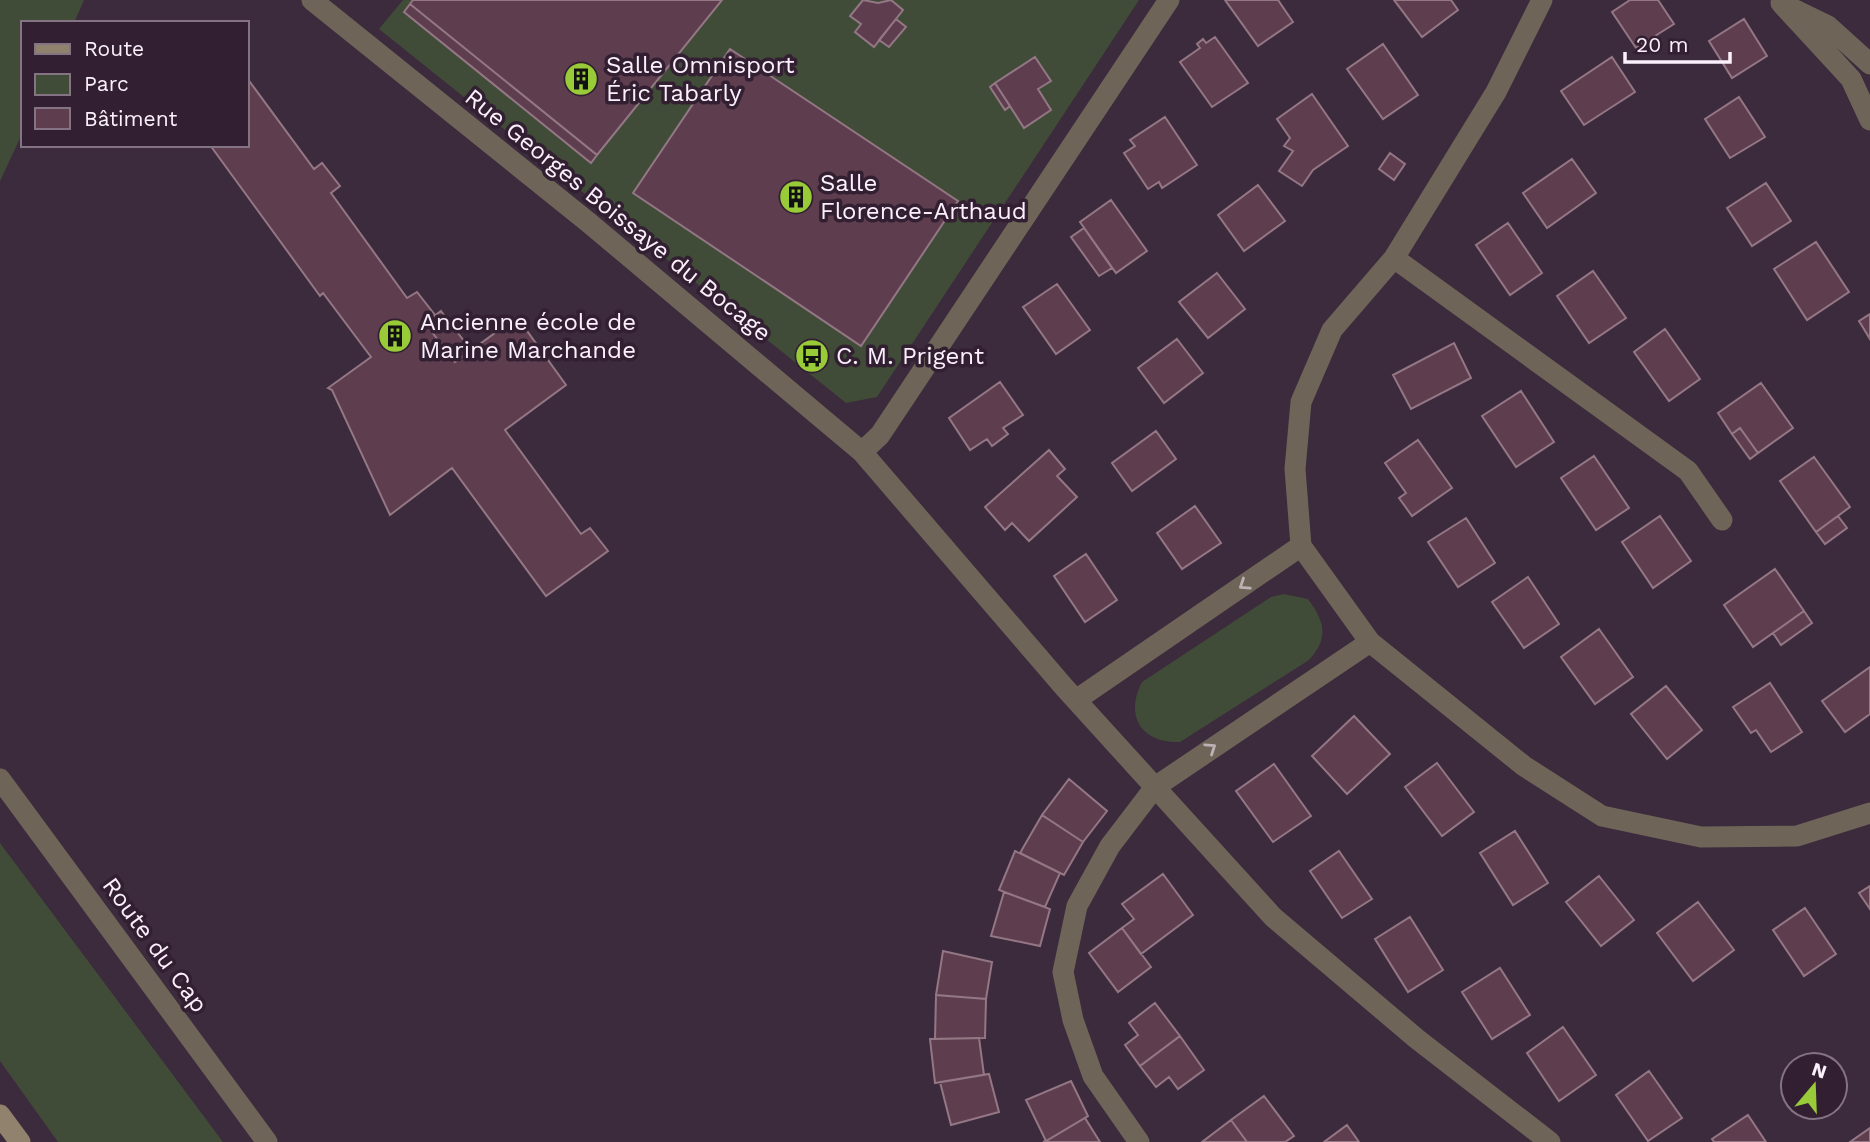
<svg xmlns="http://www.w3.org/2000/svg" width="1870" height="1142" viewBox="0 0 1870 1142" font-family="'Work Sans',sans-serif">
	<rect width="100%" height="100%" fill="#3c2a3d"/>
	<path fill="#404c38" d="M0 0H84L74 23H23V132L0 181Z
		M403 0H1139L877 397 846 403 379 29Z
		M1284 594 1308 599C1325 622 1329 638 1309 660L1180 742C1142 743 1124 717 1142 682L1271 597Z
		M0 843 223 1142H58L0 1061Z"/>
	<path fill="#5e3e4e" stroke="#947785" stroke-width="2" d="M413 0H722L597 155 410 4Z
		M863 0 878 3 891 0 903 10 874 47 855 32 861 24 850 16Z
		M1225 0H1278L1293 22 1258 46Z
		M1394 0H1451L1458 10 1422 37Z
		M1630 0H1658L1674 24 1636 48 1612 12Z
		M410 4 597 155 591 163 404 12Z
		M896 19 906 27 889 47 879 40Z
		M1744 19 1767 56 1732 78 1709 41Z
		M1215 37 1248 83 1212 107 1180 62 1200 48 1197 44 1203 39 1206 43Z
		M1383 44 1418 95 1383 119 1347 69Z
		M730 49 958 201 861 346 633 193Z
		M1035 57 1051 81 1038 89 1051 110 1024 128 995 83Z
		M1612 57 1635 92 1584 125 1561 91Z
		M247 78 314 169 322 163 340 186 331 193 407 298 417 292 435 315 425 323 455 362 517 317 566 385 505 430 581 534 590 528 608 551 546 596 452 468 390 515 332 390 328 388 371 357 323 293 320 296 210 145H247Z
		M995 83 1010 106 1005 110 990 87Z
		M1312 94 1348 146 1313 170 1302 186 1279 171 1293 151 1284 146 1290 138 1277 119Z
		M1739 97 1765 137 1730 158 1705 119Z
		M1165 117 1197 165 1162 188 1159 182 1148 189 1124 153 1135 146 1130 140Z
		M1390 153 1405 164 1394 180 1379 169Z
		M1572 159 1596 193 1547 228 1523 193Z
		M1766 183 1791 221 1752 246 1727 208Z
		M1258 185 1285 221 1244 251 1218 215Z
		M1111 200 1147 251 1116 273 1080 222Z
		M1508 223 1542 273 1510 295 1476 245Z
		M1084 228 1112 268 1099 276 1071 237Z
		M1816 242 1849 292 1807 320 1774 269Z
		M1593 271 1626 318 1589 343 1557 296Z
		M1217 273 1245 309 1208 338 1179 302Z
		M1057 284 1090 330 1056 354 1023 307Z
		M441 311 471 350 455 362 425 323Z
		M1870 314V339L1859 321Z
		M1665 329 1700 379 1669 401 1634 352Z
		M1177 339 1203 373 1164 403 1138 368Z
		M1454 343 1471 378 1411 409 1393 375Z
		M1000 382 1023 415 1003 428 1008 434 992 446 987 439 970 450 949 418Z
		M1761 383 1793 428 1758 453 1740 428 1732 434 1718 413Z
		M1521 391 1554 442 1516 467 1482 416Z
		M1740 428 1758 453 1750 459 1732 434Z
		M1156 431 1176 459 1132 491 1112 463Z
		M1418 440 1452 488 1412 516 1399 498 1406 493 1385 463Z
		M1049 450 1065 469 1057 476 1077 497 1029 541 1012 523 1005 530 985 507Z
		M1594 456 1629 508 1596 530 1561 478Z
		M1814 457 1850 507 1816 532 1780 481Z
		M1195 506 1221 543 1182 569 1157 533Z
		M1660 516 1691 561 1653 588 1622 542Z
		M1838 516 1847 528 1825 544 1816 532Z
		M1466 518 1495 563 1458 587 1428 542Z
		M1086 554 1117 600 1085 622 1054 576Z
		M1775 569 1804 611 1753 647 1724 605Z
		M1528 577 1559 624 1524 648 1492 602Z
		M1804 611 1812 623 1781 645 1773 633Z
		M1599 629 1633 677 1595 704 1561 657Z
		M1870 667V714L1845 732 1822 701Z
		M1770 683 1802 732 1771 752 1756 730 1751 733 1733 707Z
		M1666 686 1702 730 1667 759 1631 714Z
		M1354 716 1390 754 1347 794 1312 756Z
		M1437 763 1474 812 1442 836 1405 787Z
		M1274 764 1311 816 1273 842 1236 791Z
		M1069 779 1107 811 1083 842 1042 815Z
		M1042 815 1083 842 1064 875 1020 853Z
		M1515 831 1548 883 1513 905 1480 853Z
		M1015 851 1060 873 1045 907 999 890Z
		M1339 851 1372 899 1342 918 1310 871Z
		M1163 874 1193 915 1141 954 1122 928 1134 919 1122 904Z
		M1599 876 1634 920 1601 946 1566 902Z
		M1870 886V909L1859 893Z
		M1004 892 1050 909 1040 946 991 936Z
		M1698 902 1734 950 1693 981 1657 933Z
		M1805 908 1836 954 1804 976 1773 930Z
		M1410 917 1443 970 1408 992 1375 939Z
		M1122 928 1151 967 1118 992 1089 953Z
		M943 951 992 962 986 999 936 995Z
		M1500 968 1530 1015 1492 1039 1462 992Z
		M936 995 986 999 985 1038 935 1039Z
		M1155 1003 1180 1036 1140 1066 1125 1045 1138 1035 1129 1023Z
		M1563 1027 1596 1075 1559 1101 1527 1053Z
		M1180 1036 1204 1070 1178 1089 1169 1077 1156 1087 1140 1066Z
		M979 1038 984 1075 935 1083 930 1039Z
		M1649 1071 1682 1118 1648 1141 1616 1095Z
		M989 1074 999 1112 951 1125 940 1082Z
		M1071 1081 1088 1116 1046 1141 1026 1100Z
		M1264 1096 1294 1136 1285 1142H1247L1231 1120Z
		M1748 1115 1766 1142H1714L1712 1139Z
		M1085 1118 1100 1142H1043L1046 1141Z
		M1231 1120 1247 1142H1202Z
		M1347 1125 1359 1142H1324Z
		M1870 1128V1142H1850Z"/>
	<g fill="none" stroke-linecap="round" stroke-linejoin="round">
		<path stroke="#6e6558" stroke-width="21" d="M312 0 588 222 862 452 1064 687 1273 917 1417 1039 1550 1142
			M1781 3 1851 79 1870 120
			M1791 8 1828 26 1870 64
			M1394 258 1688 471 1722 520
			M862 452 880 435 1169 0
			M1301 546 1370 642 1524 766 1602 816 1701 837 1797 836 1870 813
			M1301 546 1295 469 1301 402 1332 330 1394 258 1496 92 1542 0
			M1076 700 1301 546
			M0 779 267 1142
			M1139 1142 1093 1076 1073 1020 1063 972 1077 906 1110 846 1155 787 1370 642"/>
		<path stroke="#90826d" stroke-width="21" d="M0 1115 20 1142"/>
	</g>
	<defs><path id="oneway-chevron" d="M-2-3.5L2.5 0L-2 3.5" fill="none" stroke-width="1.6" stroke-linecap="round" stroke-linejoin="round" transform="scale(1.75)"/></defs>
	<g stroke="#bcb1b3">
		<use href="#oneway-chevron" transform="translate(1244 585) rotate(146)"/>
		<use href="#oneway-chevron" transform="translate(1211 748) rotate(-34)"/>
	</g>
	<defs>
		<g id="building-disc" transform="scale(1.75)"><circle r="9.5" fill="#98cb37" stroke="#322032"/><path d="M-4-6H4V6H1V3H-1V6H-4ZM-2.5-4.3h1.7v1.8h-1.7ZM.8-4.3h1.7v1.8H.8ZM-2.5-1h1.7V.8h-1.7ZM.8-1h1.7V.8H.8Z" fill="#111"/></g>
		<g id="bus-disc" transform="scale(1.75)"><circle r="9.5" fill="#98cb37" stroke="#322032"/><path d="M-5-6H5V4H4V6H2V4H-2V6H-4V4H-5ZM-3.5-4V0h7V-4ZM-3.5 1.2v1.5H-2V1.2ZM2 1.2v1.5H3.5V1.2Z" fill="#111"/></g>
	</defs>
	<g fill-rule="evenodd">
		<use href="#building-disc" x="581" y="79"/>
		<use href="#building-disc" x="796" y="197"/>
		<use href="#building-disc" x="395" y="336"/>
		<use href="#bus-disc" x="812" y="356"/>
	</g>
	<g text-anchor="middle" stroke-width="7" stroke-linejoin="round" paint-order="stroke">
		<g font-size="24" fill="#fcf0fd" stroke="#322032" text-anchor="start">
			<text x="606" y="73">Salle Omnisport<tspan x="606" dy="28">Éric Tabarly</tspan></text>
			<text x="820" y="191">Salle<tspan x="820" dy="28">Florence-Arthaud</tspan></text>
			<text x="420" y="330">Ancienne école de<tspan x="420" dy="28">Marine Marchande</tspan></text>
			<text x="836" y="364">C. M. Prigent</text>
		</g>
		<g font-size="24" fill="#fcf0fd" stroke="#322032">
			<text transform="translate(618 215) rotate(39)" y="8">Rue Georges Boissaye du Bocage</text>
			<text transform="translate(155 945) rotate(54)" y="8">Route du Cap</text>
		</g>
	</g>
	<rect x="21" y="21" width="228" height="126" fill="#322032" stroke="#837383" stroke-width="2"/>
	<rect x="35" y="44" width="35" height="10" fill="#90826d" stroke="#837383" stroke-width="2"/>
	<text x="84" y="56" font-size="21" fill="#fcf0fd">Route</text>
	<rect x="35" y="74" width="35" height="21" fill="#404c38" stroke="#837383" stroke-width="2"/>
	<text x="84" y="91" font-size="21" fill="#fcf0fd">Parc</text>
	<rect x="35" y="108" width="35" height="21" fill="#5e3e4e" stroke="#837383" stroke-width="2"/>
	<text x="84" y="126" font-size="21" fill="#fcf0fd">Bâtiment</text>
	<g transform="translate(1814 1086) rotate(19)"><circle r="33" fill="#322032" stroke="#837383" stroke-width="2"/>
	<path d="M0-5L12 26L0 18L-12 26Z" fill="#98cb37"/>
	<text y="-10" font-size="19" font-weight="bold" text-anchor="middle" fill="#fcf0fd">N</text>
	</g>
	<path d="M1625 52v10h105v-10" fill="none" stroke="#fcf0fd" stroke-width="3.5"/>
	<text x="1636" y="52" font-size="21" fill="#fcf0fd" stroke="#322032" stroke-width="5" paint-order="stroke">20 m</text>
</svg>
